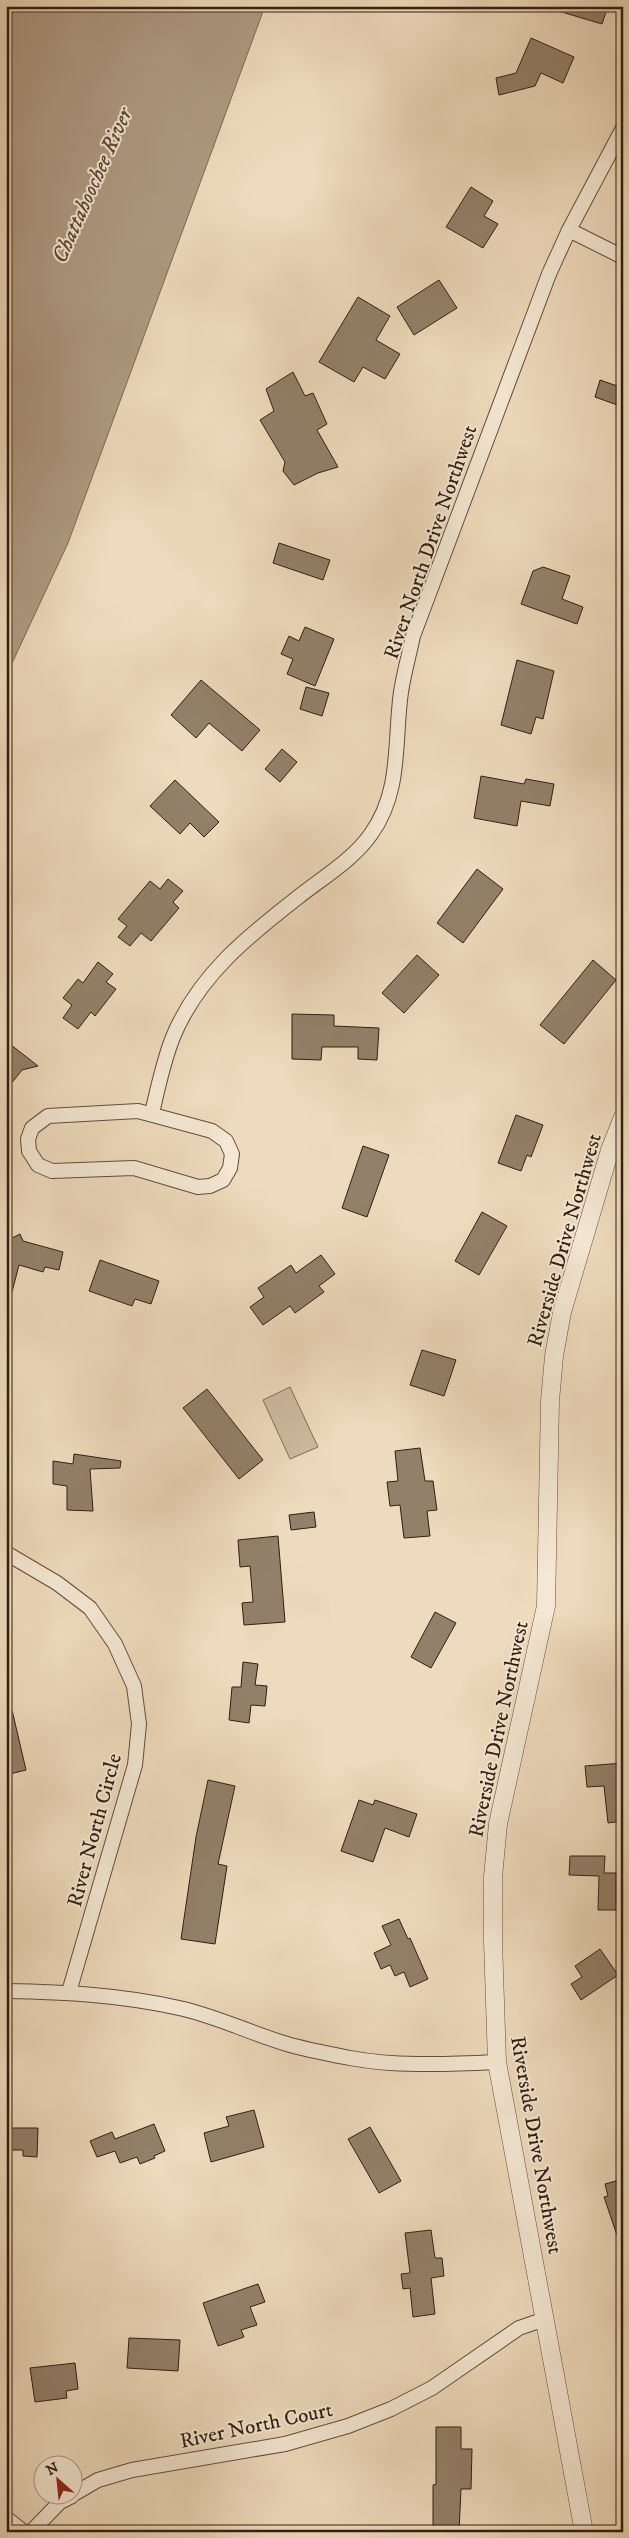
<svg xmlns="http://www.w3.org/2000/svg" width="629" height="2538" viewBox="0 0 629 2538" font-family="'IM FELL DW Pica',serif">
	<rect width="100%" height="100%" fill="#eedabc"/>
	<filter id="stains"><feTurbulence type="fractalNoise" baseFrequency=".004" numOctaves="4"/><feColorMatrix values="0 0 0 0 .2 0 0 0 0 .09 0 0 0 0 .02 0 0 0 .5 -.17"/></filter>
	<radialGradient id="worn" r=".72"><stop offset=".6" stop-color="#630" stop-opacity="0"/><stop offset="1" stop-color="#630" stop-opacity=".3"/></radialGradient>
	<path fill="#ceba9f" stroke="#806c58" d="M290 1387 318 1447 290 1459 263 1400Z"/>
	<path fill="#ae9a82" stroke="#7c6855" d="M6 6H265L68 543 6 676Z"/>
	<path fill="#93806a" stroke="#311e11" d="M556 6H608L602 24 555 10Z
		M531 38 574 57 563 83 541 73 535 86 499 95 496 78 516 73Z
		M471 187 493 201 484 216 498 224 483 248 446 227Z
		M439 280 457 308 414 335 397 307Z
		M358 297 390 316 376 340 400 354 385 379 363 367 354 382 319 362Z
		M293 372 305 396 313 393 327 424 317 430 338 467 318 473 294 485 283 471 285 462 260 420 274 411 266 389Z
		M600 380 623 388V407L595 397Z
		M279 543 330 560 323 580 273 563Z
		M543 567 570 576 562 599 583 607 577 624 521 604 533 571Z
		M305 627 334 639 315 686 287 674 293 659 281 654 289 636 299 641Z
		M517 660 554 671 543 719 536 717 531 734 501 725Z
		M201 680 260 730 242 751 209 723 196 738 171 715Z
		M306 687 329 693 322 716 300 709Z
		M282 749 297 762 280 782 265 769Z
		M481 776 524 784 526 779 554 784 550 806 521 801 517 826 474 818Z
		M175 780 219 822 204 837 190 823 180 834 150 806Z
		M477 869 503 889 463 943 437 923Z
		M168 879 183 891 173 902 179 908 151 941 141 933 130 946 118 937 127 926 118 919 150 881 160 889Z
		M417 955 439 975 404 1013 382 993Z
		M593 960 616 980 564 1044 540 1025Z
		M98 962 113 974 106 982 116 989 95 1016 91 1012 78 1029 63 1018 72 1005 63 998 78 979 83 983Z
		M292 1014 334 1015V1026L379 1028 377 1060 358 1059V1047H322L321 1060 292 1059Z
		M6 1041 38 1066 22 1070 6 1090Z
		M516 1115 543 1125 531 1157 527 1155 521 1171 498 1163Z
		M363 1146 389 1155 367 1217 342 1208Z
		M482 1212 507 1226 479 1275 455 1261Z
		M20 1234 23 1241 63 1252 59 1270 45 1267 43 1272 19 1265 11 1296H6V1241Z
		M321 1255 335 1274 319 1286 324 1292 295 1313 290 1306 263 1325 250 1307 264 1297 258 1288 291 1265 296 1273Z
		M100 1260 159 1281 151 1304 135 1299 132 1306 89 1291Z
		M422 1350 456 1360 444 1396 410 1385Z
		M207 1389 263 1460 239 1479 183 1408Z
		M420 1448 425 1481H433L437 1510 427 1511 430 1536 404 1538 400 1505 390 1506 387 1482 398 1481 395 1451Z
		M74 1454 121 1461 120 1468 90 1469 93 1511 67 1510V1486L53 1484V1461L73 1464Z
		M314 1512 316 1527 291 1530 289 1515Z
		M278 1536 285 1622 244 1625 242 1603 253 1602 250 1566 240 1567 238 1540Z
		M435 1612 456 1623 431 1668 411 1657Z
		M243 1662 258 1664 255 1685 267 1686 265 1706 251 1705 249 1723 229 1720 232 1687H241Z
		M12 1710 26 1770 6 1775V1711Z
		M623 1763V1821L608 1823 604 1786 587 1787 585 1766Z
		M208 1780 235 1786 218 1864 227 1866 215 1944 181 1939 196 1837Z
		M359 1800 373 1805 375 1800 417 1814 409 1837 385 1828 373 1862 341 1851Z
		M570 1856H605L604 1873H616V1910H598L599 1876 569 1875Z
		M399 1919 408 1939 410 1938 428 1979 410 1987 404 1972 395 1976 390 1965 381 1969 374 1953 391 1945 382 1926Z
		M600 1949 618 1975 581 2000 571 1984 582 1977 575 1966Z
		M254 2110 264 2147 211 2162 204 2133 229 2126 226 2117Z
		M154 2124 165 2151 154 2156 155 2158 140 2164 137 2157 120 2163 115 2151 97 2157 90 2141 112 2132 115 2139Z
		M370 2127 401 2181 379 2193 348 2139Z
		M6 2128H38L37 2157 23 2156V2150H6Z
		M623 2179V2244H620L604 2197 608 2196 605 2184Z
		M431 2230 435 2258H442L444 2276 431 2278 435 2314 413 2317 410 2288 403 2289 401 2274 410 2273 405 2233Z
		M258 2284 265 2302 250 2307 257 2325 241 2330 244 2337 218 2346 203 2303Z
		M129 2338 180 2340 178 2371 127 2368Z
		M75 2363 78 2389 66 2391 67 2398 35 2402 30 2368Z
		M436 2427H461V2449H472L471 2489H461L459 2532H433V2485L436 2484Z"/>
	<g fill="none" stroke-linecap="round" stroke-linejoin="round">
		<g stroke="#604d3c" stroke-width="16">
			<path id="minor" d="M569 230 623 257
				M138 1111 212 1131 226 1141 232 1154 230 1168 223 1180 210 1186 198 1187 134 1168 52 1171 38 1165 29 1151 28 1139 32 1128 48 1116Z
				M152 1113C158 1088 163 1062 173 1037 198 976 247 937 297 898 322 878 353 860 371 834 402 791 394 741 401 692 404 673 409 655 413 636L549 274 569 230 623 128
				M6 1553 57 1583 90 1608 115 1644 134 1686 139 1724 135 1765 69 1992
				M6 1991C65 1992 122 1995 179 2008 216 2016 250 2033 287 2044 307 2050 329 2054 350 2058 398 2067 448 2064 497 2062
				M72 2495 98 2480 132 2470 285 2444 348 2426 391 2409 432 2388 519 2328 545 2319
				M6 2518 24 2532
				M31 2532 60 2502 72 2496"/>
		</g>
		<g stroke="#604d3c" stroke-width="19">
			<path id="tertiary" d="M584 2532 497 2062 493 1941V1877L498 1824 546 1606 550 1401 554 1356 562 1312 610 1150 623 1117"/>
		</g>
		<use href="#minor" stroke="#f4e7d3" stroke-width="14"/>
		<use href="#tertiary" stroke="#f4e7d3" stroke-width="18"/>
	</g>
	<g text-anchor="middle" stroke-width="4" stroke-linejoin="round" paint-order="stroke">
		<g font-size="21" fill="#311e11" stroke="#f4e7d3">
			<text transform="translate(430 542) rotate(-71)" y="7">River North Drive Northwest</text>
			<text transform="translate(564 1240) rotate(-74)" y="7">Riverside Drive Northwest</text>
			<text transform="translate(498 1729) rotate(-78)" y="7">Riverside Drive Northwest</text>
			<text transform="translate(94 1830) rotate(-75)" y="7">River North Circle</text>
			<text transform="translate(537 2145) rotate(80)" y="7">Riverside Drive Northwest</text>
			<text transform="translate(256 2425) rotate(-12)" y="7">River North Court</text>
		</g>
		<g font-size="22" font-style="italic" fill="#5d4939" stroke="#f4e7d3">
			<text transform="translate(91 185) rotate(-66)" y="8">Chattahoochee River</text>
		</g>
	</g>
	<rect width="629" height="2538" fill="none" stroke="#eedabc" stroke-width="25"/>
	<rect x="8" y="8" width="614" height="2523" fill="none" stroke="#311e11" stroke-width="2.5"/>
	<rect x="12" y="12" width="604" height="2513" fill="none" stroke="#311e11"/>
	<g transform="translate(58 2480) rotate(333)"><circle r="24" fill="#f4e7d3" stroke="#a69785"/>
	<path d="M0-4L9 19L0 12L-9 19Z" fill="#8f2418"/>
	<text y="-8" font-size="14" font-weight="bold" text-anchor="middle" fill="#311e11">N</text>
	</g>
	<rect width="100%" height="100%" filter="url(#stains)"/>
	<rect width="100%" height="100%" fill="url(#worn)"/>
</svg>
